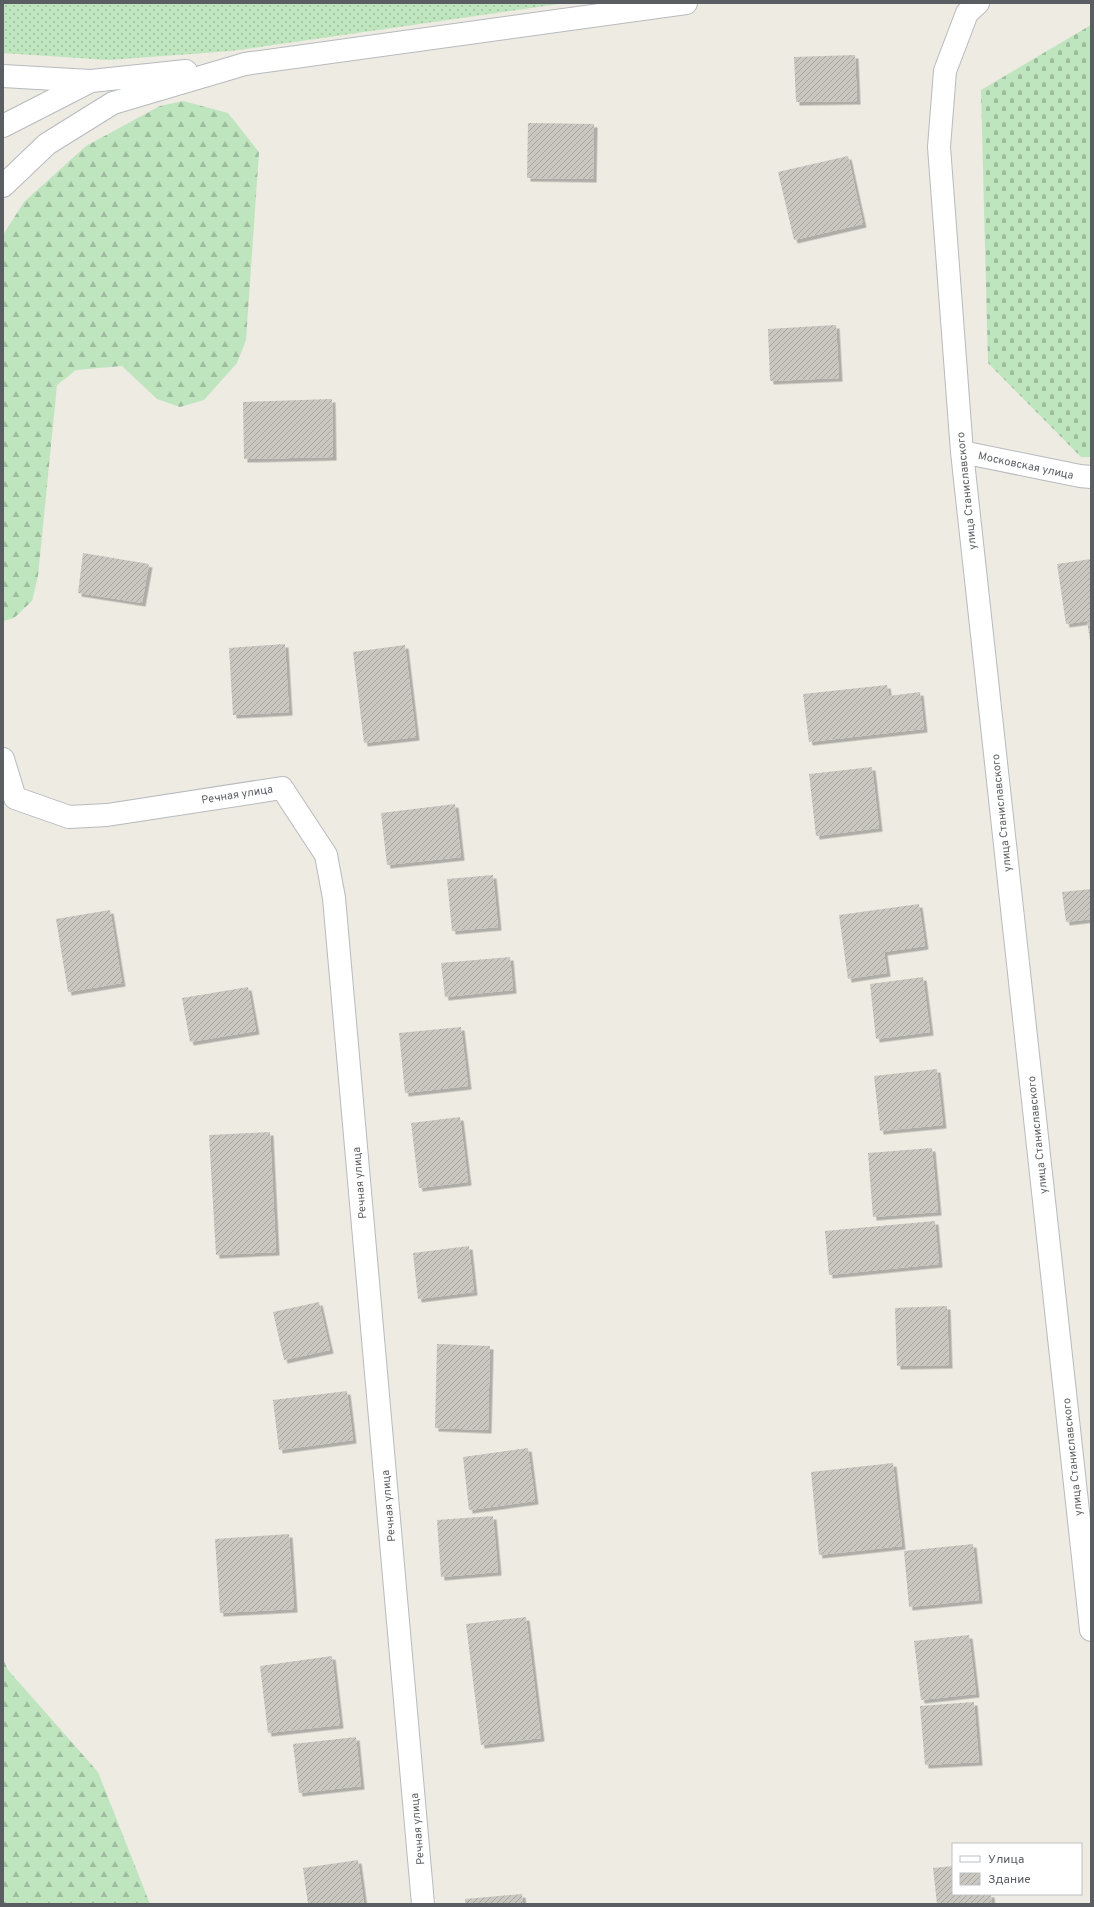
<svg xmlns="http://www.w3.org/2000/svg" width="1094" height="1907" viewBox="0 0 1094 1907" font-family="Overpass,sans-serif">
	<defs>
		<pattern id="grass-dots" width="8" height="8" patternUnits="userSpaceOnUse"><rect width="8" height="8" fill="#bfe5be"/><path d="M2 2h.1M6 6h.1" fill="none" stroke="#9ebd9e" stroke-width="1.8" stroke-linecap="round"/></pattern>
		<pattern id="forest-firs" width="22" height="20" patternUnits="userSpaceOnUse"><rect width="22" height="20" fill="#bfe5be"/><path d="M5 1l3.5 6h-7zM16 11l3.5 6h-7z" fill="#9ebd9e"/></pattern>
		<pattern id="cemetery-stones" width="16" height="16" patternUnits="userSpaceOnUse"><rect width="16" height="16" fill="#bfe5be"/><path d="M2 7V4a2 2 0 0 1 4 0v3zM10 15v-3a2 2 0 0 1 4 0v3z" fill="#9ebd9e"/></pattern>
		<pattern id="building-hatch" width="6" height="6" patternUnits="userSpaceOnUse"><rect width="6" height="6" fill="#cac7c1"/><path d="M-1 1l2-2M0 6l6-6M5 7l2-2" fill="none" stroke="#a7a5a0"/></pattern>
		<filter id="shadow"><feDropShadow dx="3.5" dy="3.5" stdDeviation="0" flood-color="#0004"/></filter>
	</defs>
	<rect width="100%" height="100%" fill="#edebe2"/>
	<path fill="url(#grass-dots)" d="M3 3H566L231 51 108 60 3 53Z"/>
	<path fill="url(#forest-firs)" d="M183 101 228 113 259 152 246 340 237 363 204 400 180 407 157 399 122 366 76 370 57 385 38 576 32 601 14 618 3 621V235L24 202 86 146 160 106Z
		M3 1659 8 1670 98 1772 150 1904H3Z"/>
	<path fill="url(#cemetery-stones)" d="M1091 25V457H1081L988 363 981 90Z"/>
	<path fill="url(#building-hatch)" filter="url(#shadow)" d="M855 55 857 101 796 102 794 57Z
		M528 123 594 124 593 179 527 178Z
		M848 156 863 224 794 240 778 172Z
		M836 325 839 378 770 381 768 329Z
		M332 399 333 457 244 459 243 402Z
		M83 553 149 564 142 603 78 593Z
		M1091 559V639L1090 640 1087 621 1066 624 1057 564Z
		M285 644 289 712 233 715 229 648Z
		M405 645 416 737 364 743 353 652Z
		M887 685 889 696 920 692 924 729 809 742 803 694Z
		M872 767 879 828 816 836 809 774Z
		M455 804 461 857 387 865 381 813Z
		M493 875 498 927 452 931 447 879Z
		M1091 889V919L1066 922 1062 892Z
		M919 904 925 946 884 952 887 973 848 979 839 915Z
		M110 910 122 983 68 992 56 919Z
		M510 957 513 990 445 997 441 963Z
		M923 977 930 1032 876 1039 870 984Z
		M248 987 256 1031 190 1042 182 998Z
		M461 1027 468 1086 405 1093 399 1033Z
		M937 1069 943 1125 880 1131 874 1076Z
		M460 1117 468 1182 419 1188 411 1123Z
		M270 1132 276 1252 216 1255 209 1135Z
		M932 1148 938 1212 873 1217 868 1153Z
		M935 1221 939 1264 829 1275 825 1231Z
		M469 1246 474 1292 418 1299 413 1253Z
		M319 1302 330 1350 284 1360 273 1312Z
		M947 1306 949 1365 897 1366 895 1308Z
		M437 1344 490 1346 488 1430 435 1428Z
		M347 1391 353 1440 279 1450 273 1400Z
		M528 1448 535 1501 469 1510 463 1457Z
		M893 1463 902 1546 819 1555 811 1472Z
		M493 1516 498 1572 441 1577 437 1520Z
		M289 1534 294 1609 220 1613 215 1539Z
		M973 1544 979 1600 909 1607 904 1551Z
		M526 1617 541 1738 481 1745 466 1624Z
		M969 1635 976 1694 921 1700 914 1641Z
		M332 1656 340 1725 268 1733 260 1666Z
		M974 1702 979 1762 925 1765 920 1706Z
		M356 1737 361 1786 299 1793 293 1744Z
		M358 1860 364 1904H308L303 1868Z
		M953 1866V1894H991L992 1904H937L933 1868Z
		M522 1894 523 1904H465V1899Z"/>
	<g fill="none" stroke-linecap="round" stroke-linejoin="round">
		<g stroke="#b7babf" stroke-width="24">
			<path id="minor" d="M978 3 967 13 945 71 939 147 962 452 1091 1630
				M3 76 90 81
				M3 126 91 81 186 71
				M3 186 47 144 113 103 245 64 686 3
				M962 452 1080 476 1091 477
				M3 759 15 798 69 817 107 815 282 788 326 855 334 898 423 1904"/>
		</g>
		<use href="#minor" stroke="#fff" stroke-width="22"/>
	</g>
	<g text-anchor="middle" stroke-width="3.5" stroke-linejoin="round" paint-order="stroke">
		<g font-size="11" fill="#5a5e63" stroke="#fff">
			<text transform="translate(1026 465) rotate(12)" y="4">Московская улица</text>
			<text transform="translate(966 491) rotate(-96)" y="4">улица Станиславского</text>
			<text transform="translate(237 794) rotate(-9)" y="4">Речная улица</text>
			<text transform="translate(1001 813) rotate(-96)" y="4">улица Станиславского</text>
			<text transform="translate(1037 1135) rotate(-96)" y="4">улица Станиславского</text>
			<text transform="translate(359 1183) rotate(-95)" y="4">Речная улица</text>
			<text transform="translate(1072 1457) rotate(-96)" y="4">улица Станиславского</text>
			<text transform="translate(388 1506) rotate(-95)" y="4">Речная улица</text>
			<text transform="translate(417 1829) rotate(-95)" y="4">Речная улица</text>
		</g>
	</g>
	<rect width="1094" height="1907" fill="none" stroke="#5a5e63" stroke-width="8"/>
	<rect x="952" y="1843" width="130" height="52" fill="#ffffff" stroke="#bdbfc1"/>
	<rect x="960" y="1856" width="20" height="6" fill="#ffffff" stroke="#bdbfc1"/>
	<text x="988" y="1863" font-size="12" fill="#5a5e63">Улица</text>
	<rect x="960" y="1873" width="20" height="12" fill="url(#building-hatch)" stroke="#bdbfc1"/>
	<text x="988" y="1883" font-size="12" fill="#5a5e63">Здание</text>
</svg>
